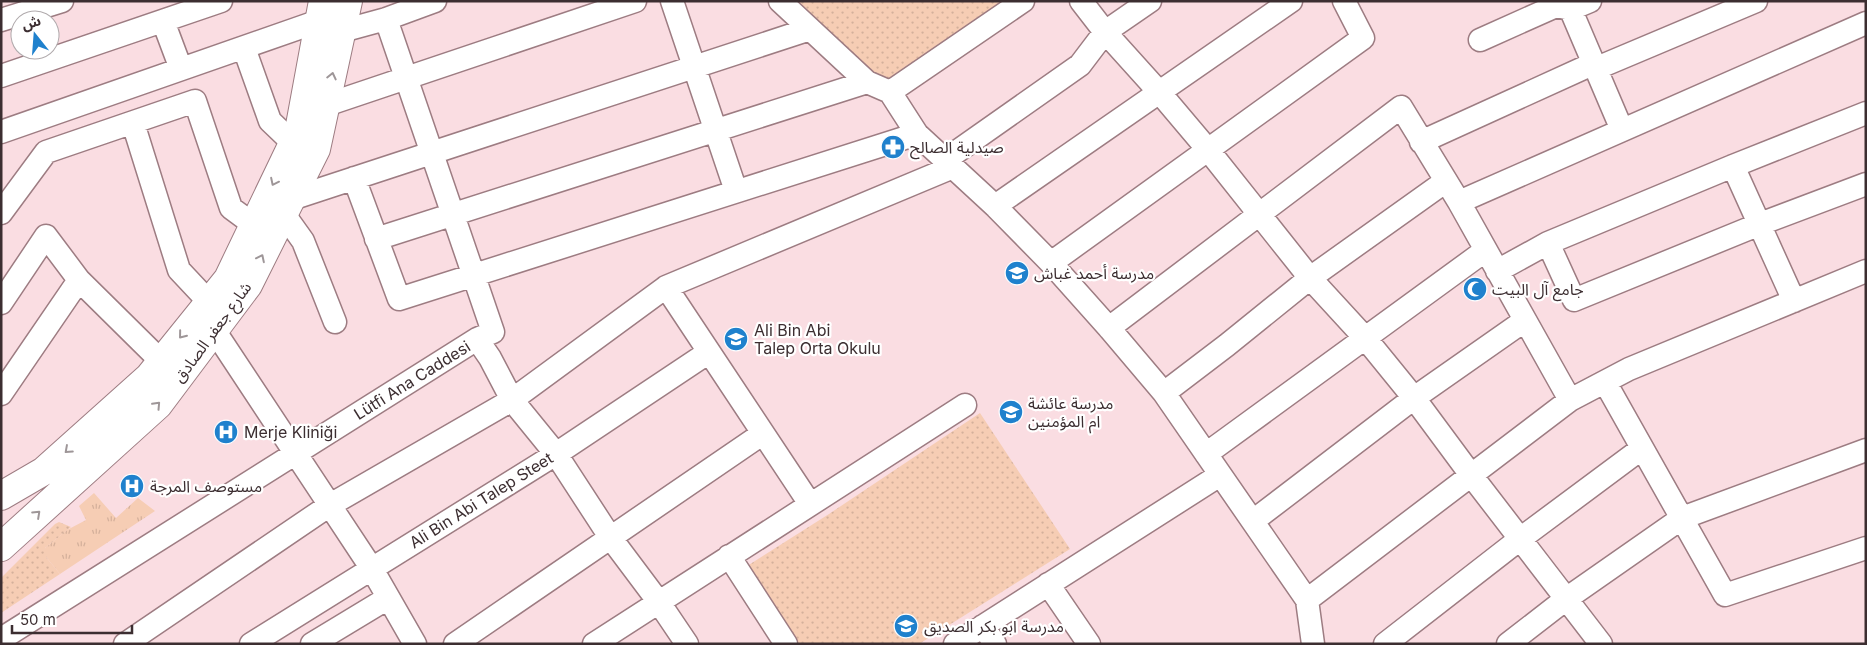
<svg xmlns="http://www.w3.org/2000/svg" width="1867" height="645" viewBox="0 0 1867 645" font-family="Inter,'Noto Sans Arabic',sans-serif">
	<defs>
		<pattern id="grass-tufts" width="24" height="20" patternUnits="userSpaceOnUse" patternTransform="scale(1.25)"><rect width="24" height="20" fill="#f6cdb4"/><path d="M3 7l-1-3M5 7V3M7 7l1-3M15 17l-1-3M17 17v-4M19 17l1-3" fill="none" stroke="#d4b09b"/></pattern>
		<pattern id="park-dots" width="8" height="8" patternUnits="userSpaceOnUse" patternTransform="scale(1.25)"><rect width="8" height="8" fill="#f6cdb4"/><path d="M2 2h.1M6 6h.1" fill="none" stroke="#d4b09b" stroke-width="1.8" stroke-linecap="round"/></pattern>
	</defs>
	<rect width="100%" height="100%" fill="#fadde2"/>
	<path fill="url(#grass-tufts)" d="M94 493 116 518 138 498 155 511 60 574 46 557 45 548 67 530 86 520 79 506Z"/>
	<path fill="url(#park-dots)" d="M796 1H1011L890 93Z
		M980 413 1070 549 919 644H795L744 568 829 514Z
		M59 522 71 527 45 548 50 554 46 557 60 574 1 613V578L55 524Z"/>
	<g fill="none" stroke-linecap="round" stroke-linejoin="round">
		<g stroke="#9d7c82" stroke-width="25">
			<path id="minor" d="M672 1 736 191
				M780 1 867 82 890 92 917 134 995 206 1051 263 1109 328 1164 393 1307 600 1313 644
				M1081 1 1105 32 1160 93 1209 151 1310 278 1366 339 1414 398 1471 475 1601 644
				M1567 1 1622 130
				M1 20 62 1
				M163 21 181 69
				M342 31 386 19 435 1
				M1480 40 1556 6 1571 9 1590 1
				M244 48 270 121 293 143
				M1 76 221 1
				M890 92 1023 1
				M326 105 635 1
				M133 123 179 270 209 302
				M1 132 319 21
				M1421 142 1588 66 1597 68 1756 1
				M945 160 1080 65 1105 32 1150 1
				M1733 166 1794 301
				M354 178 399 299 917 134
				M291 199 810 29
				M1459 202 1866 23
				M995 206 1291 1
				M1 213 46 152 195 101 231 208 254 225
				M283 213 303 241 335 322
				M376 239 867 82
				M1548 243 1574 300 1760 224 1866 184
				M1051 263 1363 38 1344 1
				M1497 271 1548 243 1733 166 1866 113
				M666 287 810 504
				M1 303 46 236 79 280
				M1109 328 1401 107 1459 202 1570 400
				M214 330 372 569 415 644
				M477 339 490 358 512 400 556 454 610 537 658 601 687 644
				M1605 382 1725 595 1866 548
				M1164 393 1227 345 1310 278 1446 181
				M1 394 79 280 161 361
				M1206 454 1486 250
				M1253 521 1414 398 1524 321
				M729 556 786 644
				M1048 584 1089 644
				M1307 600 1570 400 1629 369 1866 271
				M983 626 995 644
				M1 639 477 339 493 332 386 19
				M125 644 330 505 512 400 666 287 953 167
				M251 644 556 454 709 352
				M312 644 388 598
				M455 644 762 434
				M594 644 965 405
				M955 644 1220 475
				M1385 644 1520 539 1641 449
				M1508 644 1566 599 1682 518 1866 450"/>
		</g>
		<g stroke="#9d7c82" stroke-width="30">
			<path id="major" d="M1 496 44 471 149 377 228 279 299 131 323 1
				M1 547 158 405 248 285 316 149 348 1"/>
		</g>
		<use href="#minor" stroke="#fff" stroke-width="22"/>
		<use href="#major" stroke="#fff" stroke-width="28"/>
	</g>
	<defs><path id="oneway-chevron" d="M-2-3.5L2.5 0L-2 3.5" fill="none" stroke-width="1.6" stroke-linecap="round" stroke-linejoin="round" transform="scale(1.25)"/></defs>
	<g stroke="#9e9698">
		<use href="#oneway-chevron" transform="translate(332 76) rotate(-77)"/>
		<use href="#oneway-chevron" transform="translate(274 182) rotate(116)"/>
		<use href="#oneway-chevron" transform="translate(261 258) rotate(-64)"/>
		<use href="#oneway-chevron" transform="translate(182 335) rotate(129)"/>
		<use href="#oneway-chevron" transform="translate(157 405) rotate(-47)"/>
		<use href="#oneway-chevron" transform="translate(68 450) rotate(138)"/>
		<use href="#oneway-chevron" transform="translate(37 514) rotate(-43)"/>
	</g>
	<defs>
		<g id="pharmacy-disc" transform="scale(1.25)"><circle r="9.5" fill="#1f81cd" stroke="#fff"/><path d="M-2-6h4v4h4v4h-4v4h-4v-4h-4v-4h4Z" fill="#fff"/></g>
		<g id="school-disc" transform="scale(1.25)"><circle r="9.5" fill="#1f81cd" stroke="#fff"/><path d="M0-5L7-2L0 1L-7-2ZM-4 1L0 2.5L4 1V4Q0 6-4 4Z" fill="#fff"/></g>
		<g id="mosque-disc" transform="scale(1.25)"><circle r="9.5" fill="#1f81cd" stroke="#fff"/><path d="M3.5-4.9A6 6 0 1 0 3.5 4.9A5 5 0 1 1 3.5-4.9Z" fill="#fff"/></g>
		<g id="hospital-disc" transform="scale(1.25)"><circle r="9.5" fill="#1f81cd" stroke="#fff"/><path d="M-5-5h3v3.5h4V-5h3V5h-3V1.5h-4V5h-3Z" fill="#fff"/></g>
	</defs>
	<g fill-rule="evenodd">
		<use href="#pharmacy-disc" x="893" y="147"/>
		<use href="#school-disc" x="1017" y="273"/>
		<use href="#mosque-disc" x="1475" y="289"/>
		<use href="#school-disc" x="736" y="339"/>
		<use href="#school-disc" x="1011" y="412"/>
		<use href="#hospital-disc" x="226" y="432"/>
		<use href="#hospital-disc" x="132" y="486"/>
		<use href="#school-disc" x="906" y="626"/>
	</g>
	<g text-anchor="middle" stroke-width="4.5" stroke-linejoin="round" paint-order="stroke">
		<g font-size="16" fill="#3c2e31" stroke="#fff" text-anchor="start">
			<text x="910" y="153">صيدلية الصالح</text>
			<text x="1034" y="279">مدرسة أحمد غباش</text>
			<text x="1492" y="295">جامع آل البيت</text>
			<text x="754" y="336">Ali Bin Abi<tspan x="754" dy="18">Talep Orta Okulu</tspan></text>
			<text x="1028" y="409">مدرسة عائشة<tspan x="1028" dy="18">ام المؤمنين</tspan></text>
			<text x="244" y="438">Merje Kliniği</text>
			<text x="150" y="492">مستوصف المرجة</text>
			<text x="924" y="632">مدرسة ابو بكر الصديق</text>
		</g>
		<g font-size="16" fill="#3c2e31" stroke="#fff">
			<text transform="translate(212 332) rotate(-54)" y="6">شارع جعفر الصادق</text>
			<text transform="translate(412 380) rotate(-32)" y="6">Lütfi Ana Caddesi</text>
			<text transform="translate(481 500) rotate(-32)" y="6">Ali Bin Abi Talep Steet</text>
		</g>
	</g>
	<rect width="1867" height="645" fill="none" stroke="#3c2e31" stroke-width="5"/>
	<g transform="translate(35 35) rotate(343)"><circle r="24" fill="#ffffff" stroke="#b1abad"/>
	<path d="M0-4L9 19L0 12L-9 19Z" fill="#1f81cd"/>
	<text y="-8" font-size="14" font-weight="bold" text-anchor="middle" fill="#3c2e31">ش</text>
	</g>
	<path d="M12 625v8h120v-8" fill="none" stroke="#3c2e31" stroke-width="2.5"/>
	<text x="20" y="625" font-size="15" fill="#3c2e31" stroke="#ffffff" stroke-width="4" paint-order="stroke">50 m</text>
</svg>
